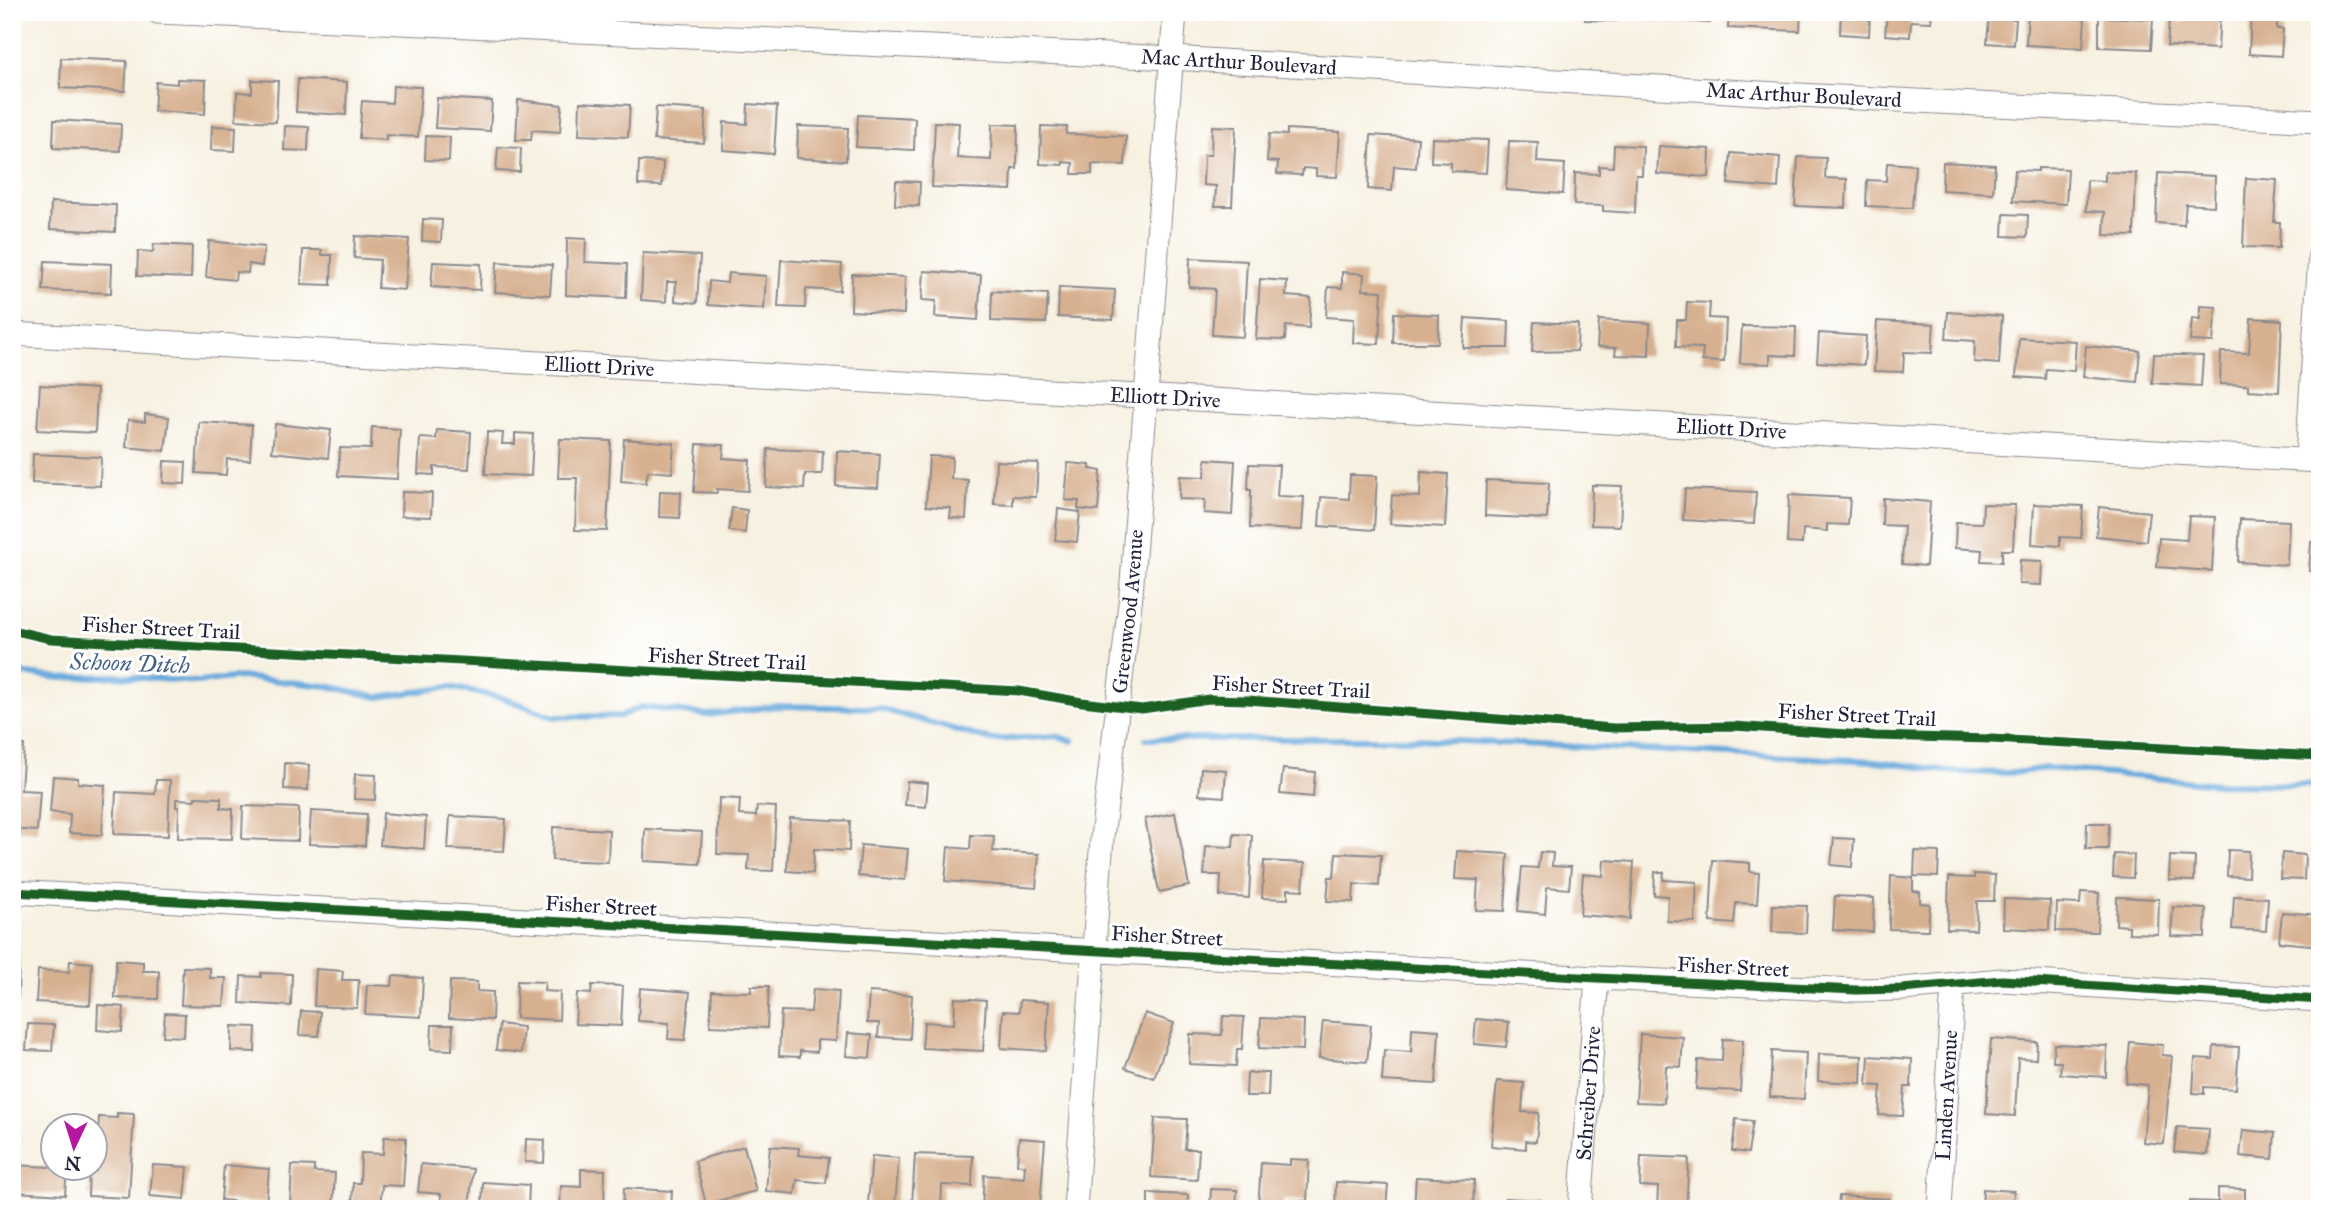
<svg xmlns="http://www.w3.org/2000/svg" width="2332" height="1221" viewBox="0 0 2332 1221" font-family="'IM FELL Great Primer',serif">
	<rect width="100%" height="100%" fill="#fff"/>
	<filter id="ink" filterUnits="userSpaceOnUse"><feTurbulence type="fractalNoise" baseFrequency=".0143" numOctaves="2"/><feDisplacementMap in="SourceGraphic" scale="14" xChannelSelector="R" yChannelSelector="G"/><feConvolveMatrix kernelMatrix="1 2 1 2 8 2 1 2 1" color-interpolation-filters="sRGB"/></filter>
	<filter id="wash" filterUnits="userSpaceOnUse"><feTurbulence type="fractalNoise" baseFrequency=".00686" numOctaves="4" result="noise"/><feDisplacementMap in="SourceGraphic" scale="28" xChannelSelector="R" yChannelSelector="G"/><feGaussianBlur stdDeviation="1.57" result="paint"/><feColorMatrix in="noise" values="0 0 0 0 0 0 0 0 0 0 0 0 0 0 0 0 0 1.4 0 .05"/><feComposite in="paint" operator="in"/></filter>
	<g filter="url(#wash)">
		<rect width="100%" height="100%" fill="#f7f1e1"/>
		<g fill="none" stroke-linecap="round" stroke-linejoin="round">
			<path stroke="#6aaadd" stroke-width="6" d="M12 672 60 678 117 676 199 682 240 677 327 686 378 697 450 687 503 698 555 717 620 716 641 707 708 715 776 706 879 708 991 740 1057 736 1072 741
				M1146 739H1416L1876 761 1955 772 2014 773 2046 768 2217 784 2320 785"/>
		</g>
		<g id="blocks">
			<path fill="#d7b090" d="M1585 12H1618L1617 21 1585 20Z
				M1644 12H1711L1710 23 1643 19Z
				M1729 12H1801L1800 31 1728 28Z
				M1841 12H1870L1869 36 1840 34Z
				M1887 12H1932L1931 22 1911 21 1910 37 1885 35Z
				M1960 12H2012L2011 19H2016L2014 45 1987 43 1989 18 1960 16Z
				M2028 12H2057L2056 17 2085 19 2083 48 2026 45Z
				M2185 12H2220L2218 49 2167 46 2169 21 2184 22Z
				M2251 12H2285L2284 20H2277V29H2283L2281 56 2249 54Z
				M2099 17 2153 19 2151 49 2099 47Z
				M61 58 127 61 125 91 60 88Z
				M177 79 206 80 205 114 154 111 156 82 177 84Z
				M298 79 347 82 346 115 296 112Z
				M252 80 278 81 276 122 236 120 237 92 252 93Z
				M393 86 421 87 418 137 386 135V140L359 138 362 101 392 103Z
				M437 98 492 101 490 131 435 128Z
				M518 100 562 105 560 132 532 130 531 140H516Z
				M580 102 630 105 628 137 579 135Z
				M748 104 777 106 774 154 723 150 724 122 747 124Z
				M656 107 706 110 704 143 654 140Z
				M858 115 915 118 914 150 856 147Z
				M54 120 121 124 120 151 53 148Z
				M935 122 959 123 957 158 991 160 992 124 1018 125 1017 169H1012L1011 190 932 187Z
				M212 126 236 127 235 151 211 150Z
				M285 126 309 127 308 151 284 150Z
				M798 126 848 128 846 161 797 158Z
				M1041 126 1067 127 1066 134 1126 136 1125 165 1092 164V174H1072L1073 163 1063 162V165L1040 164Z
				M1212 126 1236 127 1232 206H1215L1216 186 1203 185 1204 155H1211Z
				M1287 129 1340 132 1337 177 1316 176V169L1303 168 1302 175 1277 174 1278 162 1267 161 1269 134 1287 135Z
				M1371 135 1418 138 1416 168 1394 166 1392 191 1368 189Z
				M426 136 450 137 449 161 425 160Z
				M1432 138 1488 140 1486 173 1451 171V163L1431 162Z
				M1509 141 1538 142 1537 162 1565 164 1563 194 1506 190Z
				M1614 145 1643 146 1642 175H1636L1635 213 1603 211V206L1574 205 1575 173 1599 174V166L1613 167Z
				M1659 146 1710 149 1709 177 1657 174Z
				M498 147 521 148 520 172 496 171Z
				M1731 153 1780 157 1778 188 1728 184Z
				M1798 157 1826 158 1825 178 1847 179 1846 208 1795 206Z
				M639 161 663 162 662 186 638 185Z
				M1943 162 1995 165 1993 193 1942 190Z
				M1887 163 1915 165 1912 208 1866 206 1867 180 1886 181Z
				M2038 168 2068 169 2066 204 2013 201 2015 170 2038 171Z
				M2105 172 2136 173 2134 236 2104 235 2105 212 2086 211 2087 180 2105 181Z
				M2158 173 2215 176 2214 206 2186 204 2184 225 2156 223Z
				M2246 178 2277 180 2274 222H2280L2279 248 2243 247Z
				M896 181 920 182 919 206 895 205Z
				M51 202 116 205 115 232 50 229Z
				M2004 214 2028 215 2027 237 2003 236Z
				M423 219 442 220 441 242 422 241Z
				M355 236 409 239 405 290 378 288 380 260 354 258Z
				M567 238 586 239 585 262 627 264 626 298 566 295Z
				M209 241 264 247 262 266 249 264 248 273 236 272 235 280 206 277Z
				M154 244 192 246 191 278 137 276 138 251 153 252Z
				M303 250H322V255H332L331 285 301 284Z
				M643 253 700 256 697 303 675 301 676 282H667L666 302 641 300Z
				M1190 258 1247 261 1243 337 1212 335 1215 289 1189 287Z
				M781 260 842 264 840 291 806 289 805 308 778 307Z
				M45 261 112 264 111 293 43 290Z
				M433 262 481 264 480 290 431 287Z
				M497 262 552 265 550 295 495 292Z
				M924 271 981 275 978 320 935 317 936 301 922 300Z
				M1342 272 1364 274 1363 290 1382 291 1379 344 1353 343 1354 319 1326 317 1328 287 1342 288Z
				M728 273 766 276 764 309 708 305 709 281 727 283Z
				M852 274 905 277 904 314 851 311Z
				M1260 279 1287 281 1286 296 1311 298 1309 328 1286 326 1285 340 1256 339Z
				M1059 287 1115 290 1113 320 1058 317Z
				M992 291 1048 294 1046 323 991 321Z
				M1687 302 1710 303 1709 318 1726 319 1724 362 1702 361 1703 348 1676 347 1677 320H1686Z
				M2200 306 2216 307 2213 342 2190 341 2192 318 2200 319Z
				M1948 312 2002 316 1999 364 1974 362 1975 341 1946 339Z
				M1394 313 1439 315 1438 343H1393Z
				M1465 318 1509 321 1508 348H1463Z
				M2251 318 2282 320 2279 392 2248 390V385L2220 384 2221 352 2249 353Z
				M1599 320 1650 323 1649 356 1615 355 1616 348 1597 347Z
				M1877 321 1934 324 1932 353 1904 352 1903 372 1874 371Z
				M1534 322 1578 324 1577 351 1532 352Z
				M1742 326 1796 327 1795 356 1770 355V364L1740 363Z
				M1819 333 1866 336 1864 365 1817 362Z
				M2019 338 2076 341 2074 371 2046 369 2045 379 2016 377Z
				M2086 346 2140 351 2137 382 2083 377Z
				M2154 354 2203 356 2201 386 2152 383Z
				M40 385 97 389 95 433 37 430Z
				M145 414 169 417 165 451 126 447 128 420 145 422Z
				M199 422 252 425 250 460 227 459 226 475 196 473Z
				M275 424 331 430 328 458 272 452Z
				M372 427 400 429 397 479 338 476 340 448 371 449Z
				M437 430 471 432 469 469 434 467V475L418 474 420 438 436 439Z
				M487 432 503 433 502 444H515V433L533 434 531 476 485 474Z
				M560 439 611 441 607 531 575 530 577 478H558Z
				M624 439 674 443 672 473 648 471 646 483 621 481Z
				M697 444 724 445 723 458 750 460 748 491 717 489V493L694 492Z
				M768 449 823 451 822 474H805L804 489 766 487Z
				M837 451 880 454 878 488 836 486Z
				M33 454 101 457 100 486 32 483Z
				M929 456 952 457 951 479 968 480 966 519 950 518 951 508 926 506Z
				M1206 459 1235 461 1232 515 1204 513 1205 500 1179 499 1180 476 1205 477Z
				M164 461 186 462 185 484 163 483Z
				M996 461 1038 463 1036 497 1013 496V505L994 504Z
				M1068 463 1090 465V469L1101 471 1098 511 1078 509 1079 501 1065 500Z
				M1249 464 1279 465 1277 496 1304 497 1302 530 1250 528 1251 490H1248Z
				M1421 472 1448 474 1445 527 1390 524 1392 495 1420 497Z
				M1350 475 1377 476 1374 530 1319 526 1321 497 1349 499Z
				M1486 480 1549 483 1547 519 1485 516Z
				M1592 485 1622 486 1620 526 1591 525Z
				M1685 489 1756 492 1754 524 1683 520Z
				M660 491 681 492 680 518 659 517Z
				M402 492 432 493 431 517 401 516Z
				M1789 495 1850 498 1848 525 1827 524V531L1803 529 1802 544 1787 543Z
				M1883 498 1930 502 1926 566 1902 564 1904 526 1882 525Z
				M1983 504 2015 505 2013 550H2002V562L1981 561 1982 550 1955 548 1956 522 1982 523Z
				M2034 504 2083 506 2081 538 2060 537V546L2032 544Z
				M2099 507 2149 512 2146 541 2096 536Z
				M732 508 747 510 745 533 729 531Z
				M1058 509 1080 512 1077 542 1055 540Z
				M2189 516 2215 517 2212 571 2157 567 2159 538 2187 540Z
				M2240 519 2289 521 2287 565 2238 562Z
				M2311 542H2320V571H2309Z
				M2020 560 2042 561 2041 585 2019 584Z
				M12 744 24 745 21 790 40 791 37 831 12 829Z
				M285 763 309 765 308 790 284 789Z
				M1201 768 1226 770 1224 797 1199 795Z
				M1283 769 1315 772 1313 797 1280 794Z
				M355 774 376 775 375 800 354 799Z
				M53 776 78 778V783L105 785 102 835 69 833 70 814 50 812Z
				M156 780H170L168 836 114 834 116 792 155 794Z
				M907 781 928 783 926 807 905 805Z
				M195 797 221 798V808L233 809 232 839 178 838 179 807H176V799L195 800Z
				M719 798 740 799 739 815 756 816 757 806 776 807 773 871 748 870 749 855 717 854Z
				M243 806 299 808 298 841 242 839Z
				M311 811 367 814 365 846 309 844Z
				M383 813 426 817 424 849 380 845Z
				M1175 813 1189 886 1159 892 1145 819Z
				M450 816 506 819 504 851 448 849Z
				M790 818 850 821 849 851 814 849 813 873 787 871Z
				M2087 823H2109L2108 849H2086Z
				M553 827 609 830 608 862 552 860Z
				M645 829 702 832 700 864 644 861Z
				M1234 834 1252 835 1249 898 1220 896 1221 875H1204L1206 846 1233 847Z
				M971 835 994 836 993 851 1039 854 1036 888 945 881 948 847 970 849Z
				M1834 838 1854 839 1852 867 1831 865Z
				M861 845 908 849 905 880 858 876Z
				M2228 850 2249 851 2248 877 2227 876Z
				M1457 851 1508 854 1505 911 1476 910 1478 880 1455 879Z
				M1915 851 1939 852 1938 877 1914 876Z
				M1540 852 1553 853 1552 866 1571 867 1569 889 1547 887 1545 914 1518 911 1522 867 1538 868Z
				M1336 853 1381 855 1379 886 1354 884 1353 902 1327 901 1329 877H1334Z
				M2282 853 2305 855 2304 880 2280 879Z
				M2114 854 2134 855 2133 878 2113 877Z
				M2170 856 2195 857 2194 881 2169 880Z
				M1604 860 1634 862 1630 919 1580 915 1583 874 1603 876Z
				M1713 860 1750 863V872L1759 873 1757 904 1736 903 1734 924 1710 922Z
				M1264 861 1305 863 1303 890 1288 889V899L1262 898Z
				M1655 872H1664L1663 880 1697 882 1695 922 1667 921 1668 896 1654 895Z
				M1974 874 1995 875 1994 901H1977L1976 930 1947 929 1949 877 1974 878Z
				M1891 876 1913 878V891L1920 892V903L1930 904 1928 930 1889 929Z
				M2081 892 2099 893 2097 932 2056 931 2057 903 2080 904Z
				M1835 896 1874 898 1873 932 1833 930Z
				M2234 896 2268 898 2266 931 2232 929Z
				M2117 897 2159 899 2158 934 2129 933V926L2116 925Z
				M2004 899 2050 901 2049 930 2003 928Z
				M1773 905 1807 906 1806 933 1772 932Z
				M2173 907 2206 909 2205 937 2171 936Z
				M2282 912 2320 915V946L2279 942Z
				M12 951H19L18 998H12Z
				M116 960 143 962V971H159L158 999 115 998Z
				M70 961 92 963 90 1005 36 1002 38 970 69 972Z
				M183 967 210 968V978H226L224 1006 181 1005Z
				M316 969 343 971 342 980H359L357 1008 314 1006Z
				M261 973 292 974 291 1006 240 1003 241 976 261 977Z
				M393 976 423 978 421 1017 365 1014 367 985 392 986Z
				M450 981 477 982V991L493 992 492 1020 449 1018Z
				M517 981 545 982 544 991 560 992 559 1020 516 1018Z
				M592 985 623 986 621 1026 575 1024 577 993 591 994Z
				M751 986H769L767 1028 710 1026 712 991 751 992Z
				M640 988 690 992 685 1040 668 1039 669 1023 638 1021Z
				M813 989 839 991 836 1041 817 1040V1052L800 1051V1057L779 1056 781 1011 811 1012Z
				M869 992 912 995 910 1039 878 1037 879 1023H867Z
				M955 998 986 1000 983 1051 922 1048 924 1022 954 1024Z
				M1020 1000 1049 1002 1046 1051 1001 1048 1003 1011 1019 1012Z
				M98 1005 124 1007 122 1032 97 1030Z
				M301 1011 320 1012 319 1036 299 1035Z
				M165 1013 185 1014 184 1037 163 1036Z
				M1145 1013 1174 1023 1154 1078 1125 1068Z
				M1223 1016 1244 1017 1242 1049H1237L1236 1066 1189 1064 1190 1034 1222 1035Z
				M1261 1018 1304 1020 1303 1050 1259 1048Z
				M1476 1019 1509 1022 1506 1047 1474 1044Z
				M1323 1021 1371 1025 1367 1062 1319 1058Z
				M28 1024 54 1025 52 1051 26 1050Z
				M499 1024 523 1027 521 1053 496 1050Z
				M432 1025H453L452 1050 431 1049Z
				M232 1026 256 1027 255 1052 231 1051Z
				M1412 1028 1439 1030 1436 1084 1382 1081 1384 1050 1411 1052Z
				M848 1033 872 1035 870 1058 846 1056Z
				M1640 1034 1683 1037 1681 1067 1666 1066 1664 1103 1636 1102Z
				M1723 1039 1743 1040 1740 1091 1696 1089 1698 1060 1722 1061Z
				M1991 1039 2037 1042 2036 1059 2018 1058 2015 1116 1986 1114Z
				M2130 1042 2163 1045 2162 1055 2172 1056 2164 1144 2143 1142 2148 1085 2126 1083Z
				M2054 1044 2107 1046 2106 1077 2060 1074 2061 1062H2053Z
				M2214 1046 2239 1047 2236 1089 2204 1087V1094L2193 1093 2195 1058 2213 1059Z
				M1772 1051 1806 1053 1804 1099 1770 1097Z
				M1819 1054 1862 1056 1861 1083 1818 1081Z
				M1869 1056 1912 1059 1911 1087H1905L1903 1116 1879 1115 1881 1086 1867 1085Z
				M1247 1073H1269L1268 1096H1246Z
				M1497 1081 1524 1083 1522 1112 1539 1113 1536 1142 1526 1141V1149L1491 1146Z
				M117 1113 134 1114 129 1198 88 1196 89 1170 96 1171 99 1117 117 1118Z
				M1155 1118 1187 1119 1185 1149H1199L1197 1180 1151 1177Z
				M1736 1119 1753 1121 1748 1153 1732 1151Z
				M2177 1127 2209 1129 2207 1155 2174 1152Z
				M2243 1130 2275 1133 2273 1159 2240 1156Z
				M384 1137 406 1138 403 1186 382 1185 380 1209H352L353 1183H360L361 1153 383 1154Z
				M1019 1138 1045 1140 1040 1207 1017 1205V1209H982L984 1175 1024 1178 1025 1165 1017 1164Z
				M526 1139 545 1140 544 1163 525 1162Z
				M744 1146 756 1191 706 1204 695 1161Z
				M770 1146 799 1148 798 1155 829 1158 826 1183 797 1180 795 1194 766 1191Z
				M915 1154 973 1156 972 1186 942 1185 941 1206 912 1205Z
				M872 1156 899 1158 895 1205 868 1203Z
				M1641 1156 1689 1158 1686 1209H1657L1658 1187 1640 1186Z
				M1290 1159 1309 1160 1307 1201 1283 1200V1209H1258L1261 1163 1290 1165Z
				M421 1164 473 1169 469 1209H440L441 1194 418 1192Z
				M16 1165 67 1168 65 1195 14 1192Z
				M153 1165 188 1167 185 1199 150 1196Z
				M224 1165 269 1169 266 1204 221 1200Z
				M292 1165 314 1166V1172L335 1173 333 1207 290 1205Z
				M581 1169 605 1170 604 1209H560L561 1186 581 1187Z
				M1416 1177 1474 1180 1473 1209H1414Z
				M483 1182 529 1185 528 1209H482Z
				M1336 1182 1388 1185 1386 1209H1335Z
				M624 1188 672 1191 671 1209H623Z
				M2218 1188 2245 1189V1209H2190V1201L2218 1202Z
				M1211 1189 1237 1190 1236 1209H1210Z
				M1983 1189 2014 1191 2013 1209H1982Z
				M1148 1193 1188 1195 1187 1209H1148Z
				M1839 1196 1890 1199 1889 1209H1838Z
				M1505 1198 1541 1200 1540 1209H1504Z"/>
		</g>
	</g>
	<g filter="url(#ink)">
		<use href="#blocks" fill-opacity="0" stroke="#8c8a8e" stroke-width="2"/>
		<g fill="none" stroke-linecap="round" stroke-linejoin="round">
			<g stroke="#8c8a8e" stroke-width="25">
				<g id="minor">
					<path id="s1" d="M158 12 1172 58 1778 94 2320 121"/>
					<path id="s2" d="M12 334 2320 461"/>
					<path d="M2307 460 2320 255"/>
					<path d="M12 892 1597 978 1856 990 1902 989 2002 980 2320 1000"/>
					<path id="s3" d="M1075 1209 1102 838 1131 595 1175 12"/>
					<path id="s4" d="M1580 1209 1597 978"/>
					<path id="s5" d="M1940 1209 1953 984"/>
				</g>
			</g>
			<use href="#minor" stroke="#fff" stroke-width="23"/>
			<g stroke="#fff" stroke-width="13">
				<path id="cycleway" d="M12 630 51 639 1019 691 1082 702 1142 709 1209 699 1248 700 1614 728 1734 726 1875 736 1991 739 2320 756
					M12 892 1597 978 1856 990 1902 989 2002 980 2320 1000"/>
			</g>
			<use href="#cycleway" stroke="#1b5e20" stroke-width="9"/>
		</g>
	</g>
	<g text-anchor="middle" stroke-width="6" stroke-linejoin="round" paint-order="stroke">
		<g font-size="21" fill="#22223b" stroke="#fff">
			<text dy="7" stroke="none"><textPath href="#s1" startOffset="1082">Mac Arthur Boulevard</textPath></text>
			<text dy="7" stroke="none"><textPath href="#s1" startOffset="1648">Mac Arthur Boulevard</textPath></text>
			<text dy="7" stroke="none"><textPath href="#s2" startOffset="588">Elliott Drive</textPath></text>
			<text dy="7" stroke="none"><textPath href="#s2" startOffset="1155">Elliott Drive</textPath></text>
			<text dy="7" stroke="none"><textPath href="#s2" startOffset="1722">Elliott Drive</textPath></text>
			<text dy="7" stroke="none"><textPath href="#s3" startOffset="600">Greenwood Avenue</textPath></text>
			<text transform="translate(161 628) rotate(3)" y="7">Fisher Street Trail</text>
			<text transform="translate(727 659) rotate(3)" y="7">Fisher Street Trail</text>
			<text transform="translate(1291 687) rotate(3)" y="7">Fisher Street Trail</text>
			<text transform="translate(1857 715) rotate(3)" y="7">Fisher Street Trail</text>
			<text transform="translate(601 906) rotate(3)" y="7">Fisher Street</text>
			<text transform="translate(1167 936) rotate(3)" y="7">Fisher Street</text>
			<text transform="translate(1733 967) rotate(3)" y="7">Fisher Street</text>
			<text dy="7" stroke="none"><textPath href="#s4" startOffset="116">Schreiber Drive</textPath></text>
			<text dy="7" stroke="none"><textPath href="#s5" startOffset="114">Linden Avenue</textPath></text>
		</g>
		<g font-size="23" font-style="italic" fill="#425f84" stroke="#fff">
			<text transform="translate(130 663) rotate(2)" y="8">Schoon Ditch</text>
		</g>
	</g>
	<rect width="2332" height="1221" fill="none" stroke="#fff" stroke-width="42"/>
	<g transform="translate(74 1147) rotate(184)"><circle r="33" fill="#ffffff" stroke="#a7a7b1" stroke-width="2"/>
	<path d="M0-5L12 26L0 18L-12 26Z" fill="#b5179e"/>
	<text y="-10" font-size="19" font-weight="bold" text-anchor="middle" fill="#22223b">N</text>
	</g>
</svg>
